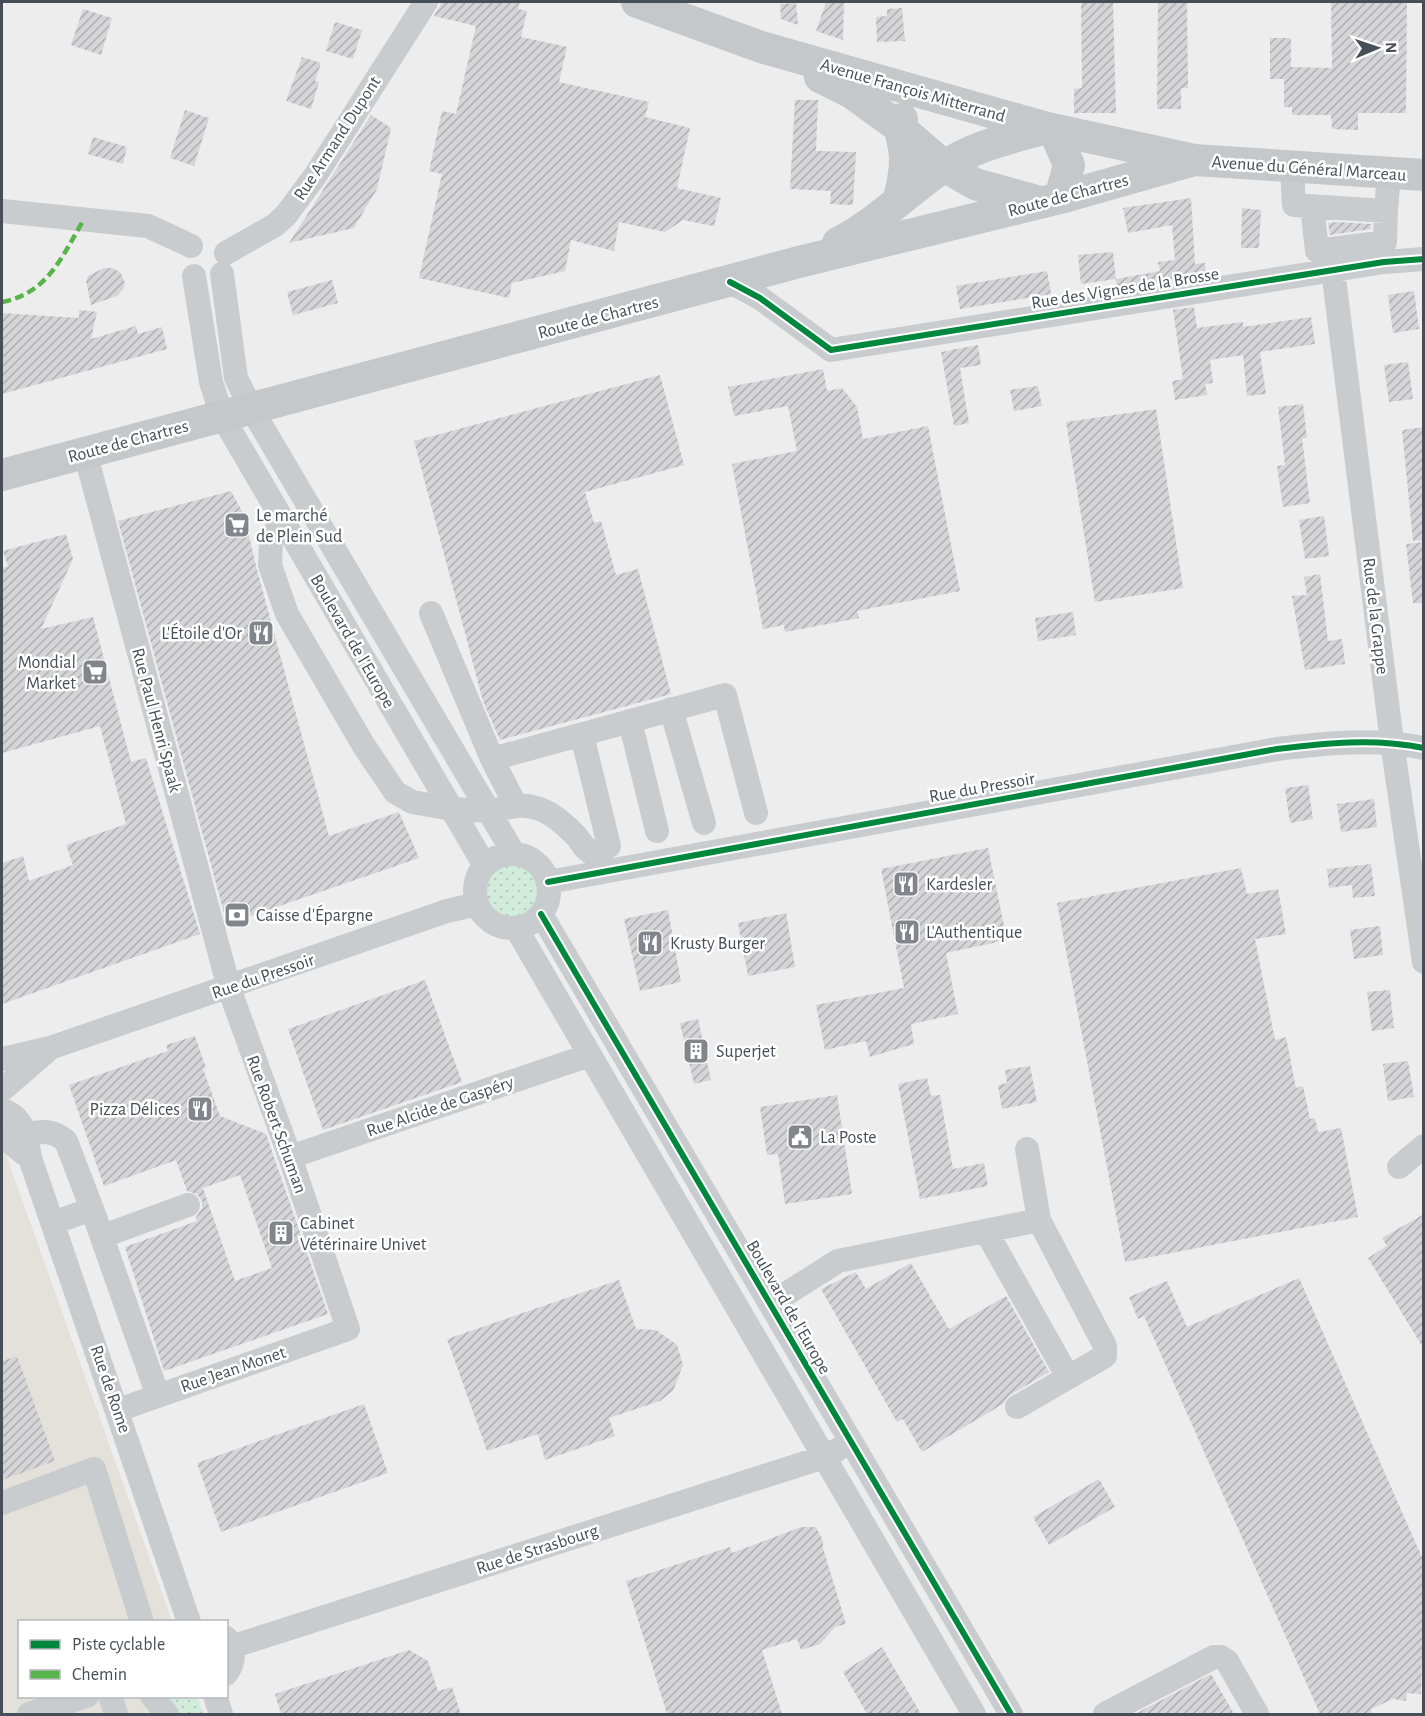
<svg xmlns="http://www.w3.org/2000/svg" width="1425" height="1716" viewBox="0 0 1425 1716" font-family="'Alegreya Sans',sans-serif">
	<defs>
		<pattern id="grass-dots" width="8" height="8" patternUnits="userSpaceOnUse" patternTransform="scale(1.5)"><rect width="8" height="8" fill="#d2ecdc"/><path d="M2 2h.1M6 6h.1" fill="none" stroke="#b6ccbf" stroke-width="1.8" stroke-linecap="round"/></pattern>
		<pattern id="building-hatch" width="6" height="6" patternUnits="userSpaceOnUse" patternTransform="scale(1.5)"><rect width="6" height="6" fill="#d5d5d7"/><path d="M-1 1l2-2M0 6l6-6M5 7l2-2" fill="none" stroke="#afafb1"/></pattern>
	</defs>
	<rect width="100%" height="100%" fill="#eeeded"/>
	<path fill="#e4e1da" d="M4 1149 172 1621 20 1622V1696L191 1697 206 1714H2V1150Z"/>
	<path fill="url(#grass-dots)" d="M482 890a30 30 0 1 1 60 0a30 30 0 1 1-60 0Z
		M164 1696 195 1697 198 1699 203 1714H177Z"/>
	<path fill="url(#building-hatch)" fill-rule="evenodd" d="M442 2H520L518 9 527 11 521 37 567 47 559 82 649 102 645 117 690 128 677 188 721 198 714 226 683 220 665 232 619 222 614 251 571 240 565 271 512 283 509 298 419 278 442 174 429 171 442 111 456 114 476 26 434 16Z
		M826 2H844L843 40 816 31Z
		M1081 2H1113L1116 113H1074V89L1082 88Z
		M1158 2H1187L1188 88H1181V109H1157Z
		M1331 2H1407L1406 113H1358V130L1332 129 1331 115H1292V107H1284V79H1270V38H1291V67L1332 68Z
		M796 3 798 25 781 19 780 4Z
		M902 8 905 41 877 42 876 17 887 16V9Z
		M83 9 112 18 101 55 71 45Z
		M335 22 362 30 353 59 326 51Z
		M302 57 321 63 315 81 319 82 311 109 286 101Z
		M795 100H818L816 151 856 152 853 205 830 204 831 191 790 189Z
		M185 110 209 118 194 166 170 158Z
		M371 115 391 128 377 189 354 228 289 243Z
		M93 137 127 147 123 164 88 154Z
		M1191 198 1195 264 1205 263 1206 276 1117 290 1116 279 1160 271 1158 262 1175 260 1172 225 1128 233 1123 208Z
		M1242 208 1261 210 1259 248H1241Z
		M1337 222 1371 224V229L1330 235 1328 223Z
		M1113 252 1116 279 1081 284 1078 255Z
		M104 268H112L120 272 125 283 123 289 117 296 91 305 86 281 88 276Z
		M1047 271 1051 294 960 309 956 286Z
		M332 280 338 303 293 315 287 292Z
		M1414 291 1419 329 1393 333 1388 295Z
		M1194 307 1197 328 1243 322V327L1311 317 1315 344 1260 352 1266 394 1247 396 1243 355 1210 360 1213 383 1205 384 1207 395 1175 400 1172 381 1183 379 1173 310Z
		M79 310 97 312 91 339 136 326 138 334 162 327 167 349 2 394V313L79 318Z
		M978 345 981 365 960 368 969 423 954 426 941 352Z
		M1408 362 1413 399 1389 402 1384 365Z
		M823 369 827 391 842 388 857 407 863 439 928 426 960 591 857 611 859 618 785 632 784 625 763 629 732 464 797 451 788 406 734 416 728 387Z
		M660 375 684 465 585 492 594 523 601 521 616 575 638 569 671 694 500 740 483 701 414 441Z
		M1038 386 1042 406 1014 411 1010 390Z
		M1303 404 1307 438H1302L1310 503 1283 507 1277 466 1285 465 1278 407Z
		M1156 409 1183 588 1095 602 1066 422Z
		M1424 427V540L1413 541 1402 430Z
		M231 491 244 515 257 570 329 836 399 812 419 858 227 924 118 521Z
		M1324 516 1329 556 1305 559 1299 520Z
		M66 534 73 559 41 629 93 617 131 762 146 758 200 934 2 1004V863L23 856 29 881 73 865 66 845 126 824 100 726 2 753V568L8 566 3 551Z
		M1424 542V603H1413L1406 544Z
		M1320 574 1328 641 1342 639 1345 664 1305 670 1292 596 1307 595 1304 577Z
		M1073 612 1076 635 1038 641 1035 618Z
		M1308 785 1313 819 1290 823 1285 788Z
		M1374 799 1377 827 1341 832 1337 804Z
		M988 848 1007 940 946 953 958 1014 911 1024 914 1044 870 1057 866 1041 825 1050 816 1005 904 988 881 869Z
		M1371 864 1375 896 1353 898 1352 885 1329 888 1327 869Z
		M1241 868 1247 894 1278 889 1286 934 1255 939 1275 1040 1286 1037 1296 1088 1303 1086 1310 1119 1315 1118 1318 1132 1341 1128 1358 1217 1125 1262 1057 903Z
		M668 910 681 982 640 991 624 919Z
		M786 913 795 967 748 976 738 923Z
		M1380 926 1383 955 1354 959 1350 930Z
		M425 980 462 1082 323 1130 288 1029Z
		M1390 990 1394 1028 1372 1031 1367 992Z
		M698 1019 711 1080 694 1084 680 1023Z
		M195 1036 206 1068 203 1069 220 1116 266 1134 328 1314 164 1371 125 1247 197 1221 196 1217 202 1208V1201L197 1194 187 1191 176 1160 104 1186 69 1085 168 1051 166 1045ZM240 1175 272 1268 235 1281 203 1188Z
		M1408 1061 1414 1097 1388 1101 1383 1064Z
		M1030 1066 1037 1102 1002 1109 998 1085 1007 1083 1005 1070Z
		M927 1078 931 1096 940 1095 953 1169 984 1163 988 1186 920 1199 898 1084Z
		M837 1095 852 1194 785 1204 778 1154 767 1155 760 1107Z
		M1424 1214V1349L1368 1258 1387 1246 1382 1238Z
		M911 1263 949 1329 1006 1296 1049 1372 1010 1395 1003 1404 922 1452 903 1419 897 1422 821 1289 856 1272 866 1289Z
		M1299 1278 1424 1562 1421 1694 1407 1693 1406 1701 1393 1699 1371 1709V1714H1320L1144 1316 1138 1319 1129 1297 1167 1281 1187 1327Z
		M619 1280 636 1329 656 1330 677 1345 683 1365 673 1391 660 1401 609 1418 615 1436 545 1460 538 1434 487 1451 447 1339Z
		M17 1356 55 1461 2 1480V1361Z
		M364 1404 388 1473 221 1532 197 1463Z
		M1099 1479 1115 1507 1049 1545 1033 1517Z
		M801 1527H816L823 1541V1548L846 1624 835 1627 820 1644 801 1650 797 1639 762 1650 782 1714H667L626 1581 730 1547 732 1553Z
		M882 1647 921 1714H867L843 1672Z
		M409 1650 428 1661 438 1691 452 1687 461 1714H281L275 1694Z
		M1211 1674 1234 1714H1135Z"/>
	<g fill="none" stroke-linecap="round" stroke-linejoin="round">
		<path stroke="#c9ccce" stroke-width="24" d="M1292 167 1294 205 1386 211 1389 173
			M1312 206 1317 251 1385 242 1386 211
			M2 211 148 226 191 246
			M226 253 275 225 286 215 315 176 426 2
			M1333 270 1392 742 1424 962
			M222 274 236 378 251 408 514 854
			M194 276 211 382 222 416 485 866
			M730 282 760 298 831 350 1384 262 1424 259
			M85 452 229 988 290 1157 348 1329 118 1410
			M282 519 271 539 270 565 287 614 364 746 395 792 412 802 452 809 490 811 516 806 492 759 431 613
			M671 709 704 823
			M630 721 657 831
			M492 759 725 695 756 813
			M516 806C541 803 560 819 577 837 583 844 584 850 593 853L609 846 582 735
			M475 891a37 37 0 1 1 74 0a37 37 0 1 1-74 0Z
			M548 882 1277 749C1326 743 1374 738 1424 748
			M541 914 1011 1714
			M516 928 974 1714
			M2 1059 50 1048 447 911 477 904
			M2 1090 46 1052
			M2 1110C24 1117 27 1137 30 1158L189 1622
			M27 1134C43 1131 53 1130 66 1141L92 1209
			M2 1136 30 1158
			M1027 1149 1039 1220
			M290 1157 590 1055
			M1399 1167 1424 1146
			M53 1223 92 1209 158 1396
			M986 1231 1068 1377
			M103 1236 188 1205
			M770 1304 838 1261 1039 1220 1105 1346V1356L1017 1407
			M2 1503 94 1469 142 1622
			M226 1638C234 1651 236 1661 226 1674
			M231 1647 824 1457 837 1450
			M110 1696 116 1714
			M152 1696 167 1714
			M215 1696 221 1714
			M29 1714 87 1696
			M1105 1714 1214 1657H1221L1227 1661 1257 1714"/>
		<path stroke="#c5c8cb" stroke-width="32" d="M637 2 761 47 1047 128 1194 160 1424 175
			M820 77 852 93 899 127 944 166 975 184 1040 202
			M1054 130 1069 165 1060 198
			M898 202C902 188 905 173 905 158 905 144 898 133 902 119
			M838 243C877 223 907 192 943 167 974 146 1011 138 1046 128
			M2 475 799 262 1060 198 1194 160"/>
		<path stroke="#57b448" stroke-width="4.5" stroke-dasharray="9 4.5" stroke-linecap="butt" d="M2 302C48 293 61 258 83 221"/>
		<g stroke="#fff" stroke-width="10">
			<path id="cycleway" d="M730 282 760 298 831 350 1384 262 1424 259
				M548 882 1277 749C1326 743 1374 738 1424 748
				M541 914 1011 1714"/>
		</g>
		<use href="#cycleway" stroke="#00873e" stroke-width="6"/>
	</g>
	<defs>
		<g id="supermarket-square" transform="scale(1.35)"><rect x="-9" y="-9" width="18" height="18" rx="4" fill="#81868c" stroke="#fff"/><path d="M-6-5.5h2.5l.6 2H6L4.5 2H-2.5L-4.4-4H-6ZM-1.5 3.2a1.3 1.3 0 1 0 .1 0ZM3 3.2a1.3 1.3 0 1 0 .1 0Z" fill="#fff"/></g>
		<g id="restaurant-square" transform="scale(1.35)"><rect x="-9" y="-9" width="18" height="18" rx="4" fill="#81868c" stroke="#fff"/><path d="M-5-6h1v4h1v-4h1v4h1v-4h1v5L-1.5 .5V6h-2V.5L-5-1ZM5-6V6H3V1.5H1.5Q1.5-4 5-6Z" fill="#fff"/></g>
		<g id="bank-square" transform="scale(1.35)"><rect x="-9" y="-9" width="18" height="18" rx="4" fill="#81868c" stroke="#fff"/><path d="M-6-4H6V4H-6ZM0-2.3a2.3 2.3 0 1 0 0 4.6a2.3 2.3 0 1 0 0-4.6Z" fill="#fff"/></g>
		<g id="building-square" transform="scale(1.35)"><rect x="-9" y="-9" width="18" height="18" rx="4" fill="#81868c" stroke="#fff"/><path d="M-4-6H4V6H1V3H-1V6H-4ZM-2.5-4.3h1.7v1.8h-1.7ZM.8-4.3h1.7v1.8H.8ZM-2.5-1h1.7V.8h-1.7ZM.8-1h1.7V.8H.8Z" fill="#fff"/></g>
		<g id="civic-square" transform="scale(1.35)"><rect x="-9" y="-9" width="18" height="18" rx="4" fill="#81868c" stroke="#fff"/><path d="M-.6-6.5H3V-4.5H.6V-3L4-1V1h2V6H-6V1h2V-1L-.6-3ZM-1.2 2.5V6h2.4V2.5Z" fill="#fff"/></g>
	</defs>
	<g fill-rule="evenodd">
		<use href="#supermarket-square" x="237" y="525"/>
		<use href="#restaurant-square" x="261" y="633"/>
		<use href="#supermarket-square" x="95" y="672"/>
		<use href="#restaurant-square" x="906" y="884"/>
		<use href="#bank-square" x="237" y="915"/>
		<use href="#restaurant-square" x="907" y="932"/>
		<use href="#restaurant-square" x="650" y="943"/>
		<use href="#building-square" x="696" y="1051"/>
		<use href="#restaurant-square" x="200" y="1109"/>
		<use href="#civic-square" x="800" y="1137"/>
		<use href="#building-square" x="281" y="1233"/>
	</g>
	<g text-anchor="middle" stroke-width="5" stroke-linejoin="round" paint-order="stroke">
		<g font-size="18" fill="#464f58" stroke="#fff">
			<text transform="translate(913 90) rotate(16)" y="6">Avenue François Mitterrand</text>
			<text transform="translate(337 138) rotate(-57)" y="6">Rue Armand Dupont</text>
			<text transform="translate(1309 168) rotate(4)" y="6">Avenue du Général Marceau</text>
			<text transform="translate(1068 195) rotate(-15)" y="6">Route de Chartres</text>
			<text transform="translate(1125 288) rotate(-9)" y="6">Rue des Vignes de la Brosse</text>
			<text transform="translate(598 317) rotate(-15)" y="6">Route de Chartres</text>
			<text transform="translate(128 441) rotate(-15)" y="6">Route de Chartres</text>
			<text transform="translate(1376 616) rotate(83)" y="6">Rue de la Grappe</text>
			<text transform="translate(353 641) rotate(60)" y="6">Boulevard de l'Europe</text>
			<text transform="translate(157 720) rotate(75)" y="6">Rue Paul Henri Spaak</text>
			<text transform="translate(982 787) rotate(-10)" y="6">Rue du Pressoir</text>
			<text transform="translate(263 976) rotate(-19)" y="6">Rue du Pressoir</text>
			<text transform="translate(440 1106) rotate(-19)" y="6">Rue Alcide de Gaspéry</text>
			<text transform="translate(277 1124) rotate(70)" y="6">Rue Robert Schuman</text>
			<text transform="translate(789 1307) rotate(60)" y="6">Boulevard de l'Europe</text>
			<text transform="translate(233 1369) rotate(-19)" y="6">Rue Jean Monet</text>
			<text transform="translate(111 1389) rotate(71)" y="6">Rue de Rome</text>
			<text transform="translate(537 1549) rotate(-18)" y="6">Rue de Strasbourg</text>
		</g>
		<g font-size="18" fill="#464f58" stroke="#fff" text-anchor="start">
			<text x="256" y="521">Le marché<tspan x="256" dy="21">de Plein Sud</tspan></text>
			<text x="242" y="639" text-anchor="end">L'Étoile d'Or</text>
			<text x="76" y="668" text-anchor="end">Mondial<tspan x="76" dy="21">Market</tspan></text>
			<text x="926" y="890">Kardesler</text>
			<text x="256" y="921">Caisse d'Épargne</text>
			<text x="926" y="938">L'Authentique</text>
			<text x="670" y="949">Krusty Burger</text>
			<text x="716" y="1057">Superjet</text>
			<text x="180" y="1115" text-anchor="end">Pizza Délices</text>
			<text x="820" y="1143">La Poste</text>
			<text x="300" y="1229">Cabinet<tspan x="300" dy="21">Vétérinaire Univet</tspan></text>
		</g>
	</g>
	<rect width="1425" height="1716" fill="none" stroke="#464f58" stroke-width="6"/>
	<rect x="18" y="1620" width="210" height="78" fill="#ffffff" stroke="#b5b9bc" stroke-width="1.5"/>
	<rect x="30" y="1640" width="30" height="9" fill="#00873e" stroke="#b5b9bc" stroke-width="1.5"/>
	<text x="72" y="1650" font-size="18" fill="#464f58">Piste cyclable</text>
	<rect x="30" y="1670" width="30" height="9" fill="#57b448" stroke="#b5b9bc" stroke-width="1.5"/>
	<text x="72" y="1680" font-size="18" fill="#464f58">Chemin</text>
	<g transform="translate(1377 48) rotate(88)" stroke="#ffffff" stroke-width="4.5" paint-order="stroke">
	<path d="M0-4.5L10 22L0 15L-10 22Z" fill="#464f58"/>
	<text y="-9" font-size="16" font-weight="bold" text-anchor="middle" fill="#464f58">N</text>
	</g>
</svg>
